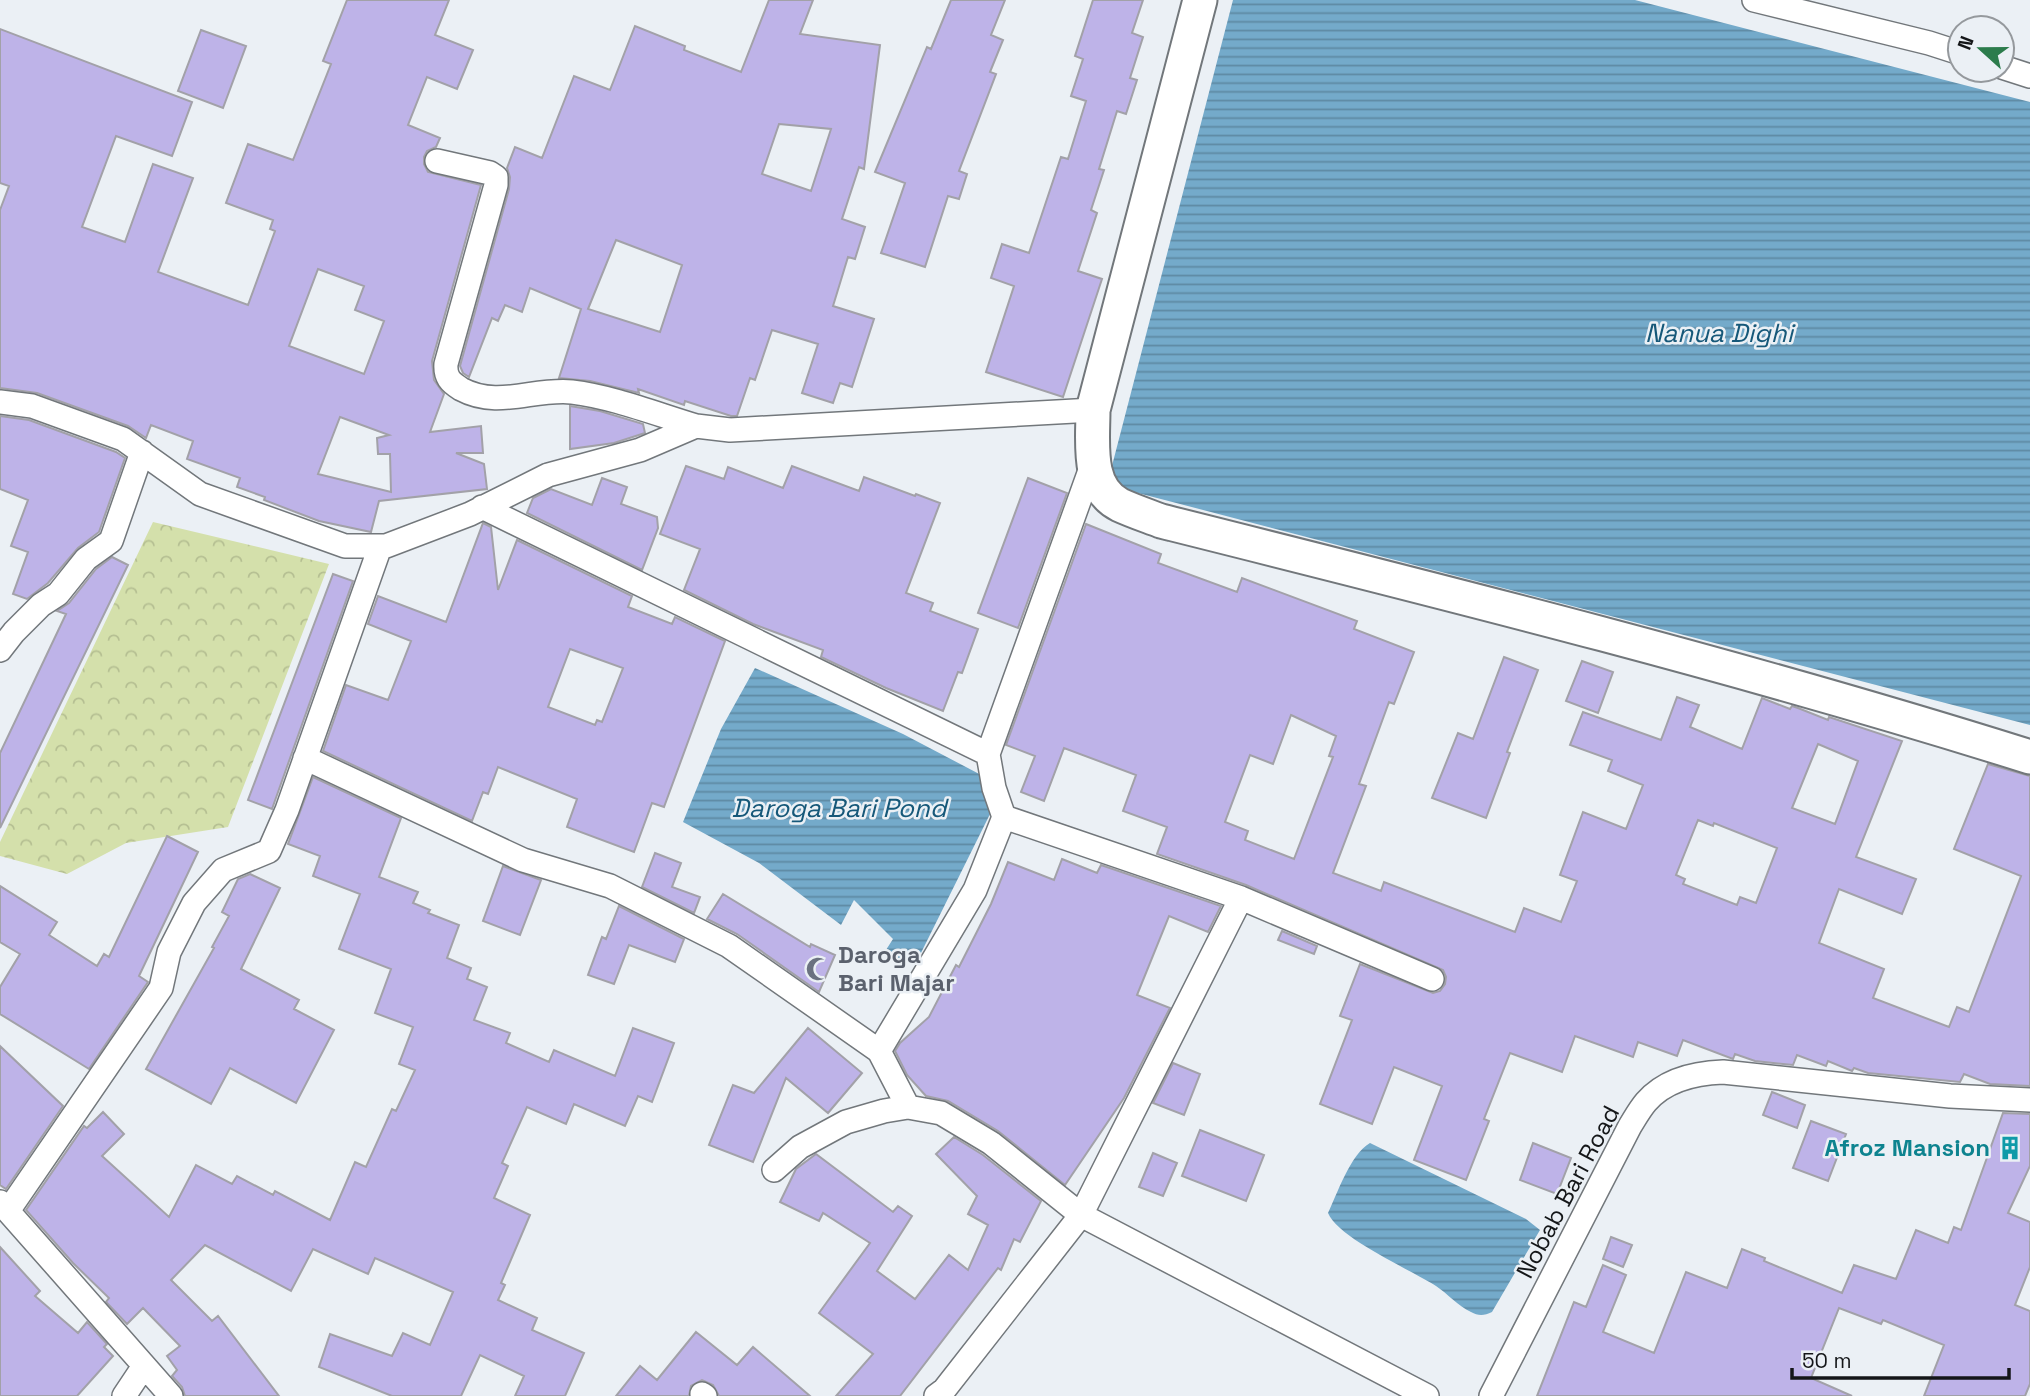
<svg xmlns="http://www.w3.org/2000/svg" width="2030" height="1396" viewBox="0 0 2030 1396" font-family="'Space Grotesk',sans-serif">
	<defs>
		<pattern id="park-crowns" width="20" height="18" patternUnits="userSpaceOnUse" patternTransform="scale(1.75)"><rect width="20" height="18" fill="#d4e0ab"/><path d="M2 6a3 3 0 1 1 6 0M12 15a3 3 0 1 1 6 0" fill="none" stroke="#b5bf92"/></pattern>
		<pattern id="water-rules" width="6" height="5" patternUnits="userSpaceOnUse" patternTransform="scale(1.75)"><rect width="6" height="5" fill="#74aaca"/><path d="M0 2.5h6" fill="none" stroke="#5e89a3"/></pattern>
	</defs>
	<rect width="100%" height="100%" fill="#ebf0f5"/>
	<path fill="url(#park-crowns)" d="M153 522 329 564 228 827 126 843 67 874 0 856V842Z"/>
	<path fill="url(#water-rules)" d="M1233 0H1635L2030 102V725L1107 485Z
		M755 668 903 734 985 777 994 806 915 965 884 953 893 939 854 900 841 925 759 863 683 822 721 729Z
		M1370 1143 1526 1219 1540 1230 1492 1312C1484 1316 1478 1316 1471 1312 1458 1306 1448 1294 1436 1286 1411 1270 1338 1238 1328 1213 1338 1192 1350 1155 1370 1143Z"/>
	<path fill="#beb3e8" stroke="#a2a1a8" stroke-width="2" fill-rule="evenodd" d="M347 0H449L435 35 473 50 457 89 427 77 408 125 440 138 436 147 427 151 424 157V164L428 172 481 185 432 361 434 380 444 394 430 432 481 426 483 453H456L484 464 487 489 379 501 371 532 319 521 264 500 265 497 237 487 240 478 187 459 193 441 151 425 146 438 128 426 37 393 0 388V210L9 186 0 183V29L192 102 172 156 116 136 82 227 125 242 153 164 193 178 158 272 248 305 275 231 270 229 273 220 226 203 248 144 293 160 331 64 323 61ZM318 269 364 286 355 310 384 321 364 374 289 346ZM340 417 389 435 377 438 378 454H390L391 492 318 474Z
		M769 0H813L800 34 880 45 864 169 859 167 842 219 865 227 855 259 848 257 833 306 874 319 852 387 840 383 833 403 802 393 818 344 772 330 755 380 750 378 737 416H731L685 401 684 405 638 389 639 393 590 381 559 378 581 309 530 288 522 312 505 305 498 321 492 318 469 377 463 373 460 366 509 189 510 177 507 168 515 147 542 158 574 76 610 90 635 26 685 46 684 50 741 72ZM779 124 831 129 811 191 762 174ZM616 240 682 265 660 332 588 309Z
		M951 0H1005L991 35 1003 40 990 72 996 74 959 171 967 174 959 199 948 196 925 267 881 253 905 183 875 172 927 47 931 49Z
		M1093 0H1143L1132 33 1143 37 1130 78 1137 80 1126 114 1117 111 1099 169 1104 170 1091 210 1097 213 1078 271 1102 279 1063 397 986 372 1014 286 991 278 1002 244 1029 253 1061 157 1068 159 1086 101 1071 96 1083 59 1075 56Z
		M201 30 246 46 223 108 178 91Z
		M570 406 600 411 643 424 645 433 614 443 570 449Z
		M0 416 29 420 116 452 125 458 99 532 78 548 48 583 27 599 13 594 28 552 11 546 28 500 0 489Z
		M686 466 724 479 728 467 783 488 792 466 859 491 864 477 915 496 916 494 940 503 906 593 933 603 930 611 978 629 962 673 958 672 943 711 886 688 821 657 823 650 753 624 684 590 700 549 660 534Z
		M602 478 627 487 621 504 657 517 658 528 642 570 527 513 533 498 551 489 592 505Z
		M1028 478 1067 493 1018 628 978 613Z
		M483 523 491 527 498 590 517 540 632 596 628 607 672 624 675 617 725 641 664 807 652 803 634 852 567 827 577 799 498 767 488 794 483 792 472 821 323 751 346 685 388 700 411 641 368 624 378 596 446 622ZM570 649 623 668 602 722 597 720 595 725 548 707Z
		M1086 524 1161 554 1158 563 1237 592 1242 578 1357 621 1354 629 1414 652 1394 704 1389 702 1359 784 1366 786 1333 873 1381 891 1384 882 1515 932 1524 908 1561 922 1577 881 1560 875 1583 812 1626 829 1643 785 1608 771 1612 760 1570 745 1583 712 1661 740 1677 697 1699 705 1690 727 1742 749 1762 698 1790 709 1792 706 1798 708 1828 720 1829 717 1902 741 1856 857 1916 879 1902 914 1839 889 1819 943 1884 969 1873 998 1949 1027 1957 1007 1969 1012 2021 876 1954 849 1988 764 2030 776V1086L1990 1084 1964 1074 1960 1082 1868 1073 1854 1068 1852 1071 1828 1061 1826 1066 1797 1055 1793 1065 1755 1061 1735 1054 1733 1059 1683 1040 1677 1056 1638 1042 1633 1057 1575 1036 1562 1072 1510 1053 1484 1119 1489 1121 1466 1180 1414 1160 1442 1086 1394 1067 1372 1124 1320 1104 1352 1020 1340 1016 1360 964 1433 993 1440 991 1445 984 1446 977 1443 970 1246 885 1157 854 1167 827 1123 811 1136 775 1064 748 1044 801 1021 792 1035 756 1006 745ZM1291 715 1336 736 1329 756 1333 757 1294 859 1245 840 1248 831 1225 822 1250 755 1273 764ZM1818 744 1858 761 1835 824 1792 808ZM1698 820 1713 826 1714 823 1777 848 1756 903 1740 897 1737 905 1683 884 1685 879 1676 875Z
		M112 557 128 565 0 828V753L66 614 57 611 69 603 96 569Z
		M333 574 353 581 272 809 248 800Z
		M1504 657 1538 670 1507 752 1510 753 1486 818 1432 798 1458 733 1473 739Z
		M1582 661 1613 672 1598 713 1566 701Z
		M313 777 401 818 379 877 418 892 413 903 430 910 428 913 459 925 447 958 471 968 467 979 487 987 474 1020 510 1033 506 1043 549 1062 554 1050 615 1076 633 1028 674 1043 652 1102 638 1096 625 1126 574 1104 566 1124 527 1107 502 1163 508 1166 494 1198 530 1215 501 1283 505 1285 498 1300 537 1318 532 1330 584 1353 565 1396H515L524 1376 480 1355 461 1396H392L319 1367 330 1334 392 1356 403 1333 430 1345 453 1292 375 1258 368 1274 313 1249 291 1291 205 1245 171 1280 212 1321 218 1316 279 1396H185L182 1387 172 1376 177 1370 167 1356 180 1346 143 1308 127 1324 106 1302 109 1298 73 1263 26 1210 84 1126 87 1128 103 1112 124 1134 102 1156 169 1217 196 1165 232 1184 237 1176 273 1195 275 1191 330 1220 355 1162 366 1167 392 1109 396 1111 415 1070 399 1064 413 1027 375 1013 391 969 339 949 360 894 313 876 320 856 288 844Z
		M167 836 198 852 139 976 148 982 89 1069 0 1014V987L20 954 0 942V886L57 922 49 935 97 966 104 954 109 957Z
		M655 853 681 863 672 887 700 897 694 913 642 887Z
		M1062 859 1097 873 1101 865 1221 906 1208 932 1169 916 1137 995 1170 1008 1124 1098 1065 1185 998 1131 948 1101 926 1096 907 1075 895 1051 900 1043 929 1017 956 965 959 967 991 904 1008 862 1054 880Z
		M503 866 541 880 520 935 483 921Z
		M250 874 280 888 241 969 299 1000 294 1009 334 1030 296 1103 230 1068 211 1104 146 1069 214 948 212 947 229 916 222 912 238 879Z
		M723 894 810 947 811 944 835 955 819 992 737 934 707 919Z
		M619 906 684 939 675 962 629 945 614 984 588 975 602 937 606 939Z
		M1282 931 1317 946 1314 954 1278 940Z
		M808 1028 862 1073 828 1113 786 1078 753 1162 709 1145 733 1085 754 1093Z
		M0 1046 63 1106 6 1189 0 1185Z
		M1173 1063 1200 1074 1184 1115 1153 1103Z
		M1772 1092 1805 1105 1797 1128 1763 1115Z
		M2003 1113 2030 1114V1166L2008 1213 2030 1222V1267L2015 1305 2030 1311V1384L2025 1396H1924L1944 1345 1883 1320 1881 1324 1839 1308 1811 1378 1852 1396H1537L1574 1302 1586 1307 1603 1265 1626 1275 1603 1332 1654 1353 1686 1272 1727 1288 1742 1249 1765 1258 1764 1261 1842 1293 1854 1265 1896 1279 1916 1230 1948 1243 1954 1227 1961 1230Z
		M1811 1121 1846 1134 1828 1181 1793 1168Z
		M1200 1130 1264 1155 1246 1201 1182 1176Z
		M954 1137 983 1155 1041 1201 1020 1242 1014 1239 1001 1270 998 1268 900 1396H836L873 1354 819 1313 870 1243 823 1213 819 1221 780 1202 796 1169 816 1154 893 1212 898 1206 912 1216 877 1271 915 1299 949 1255 968 1270 988 1225 968 1214 977 1196 936 1154Z
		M1533 1143 1571 1158 1557 1194 1520 1180Z
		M1153 1153 1177 1163 1163 1196 1139 1187Z
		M1611 1237 1632 1245 1623 1267 1603 1259Z
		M0 1247 40 1291 35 1296 78 1333 87 1322 107 1344 104 1347 113 1356 77 1396H0Z
		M696 1332 737 1365 753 1347 810 1396H719L713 1385 702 1380 691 1386 689 1396H616L640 1366 657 1380Z"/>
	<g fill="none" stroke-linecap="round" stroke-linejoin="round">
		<g stroke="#72777b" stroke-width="26">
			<path id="street" d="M1754 0 1929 43 1960 53
				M2002 67 2030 76
				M437 161 490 173 496 177V185L446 364C445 377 450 382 461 389 498 409 533 388 572 392 613 397 656 414 696 426
				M0 402 32 406 123 439 200 494 345 546H386L470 514 548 475 640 450 696 426 730 430 1093 410
				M482 507 988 754
				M0 650 14 632 41 605 58 594 86 559 111 541 142 452
				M305 758 523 860 610 886 729 946 879 1051
				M1004 817 1241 898 1432 979
				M908 1107 879 1051 975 890 1004 817 994 788 988 754 1092 465
				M774 1170 800 1147 846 1122 884 1111 908 1107 941 1113 991 1143 1081 1215 1427 1396
				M0 1202 171 1396
				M8 1211 161 988 169 952 194 903 223 870 269 851 287 810 380 547
				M702 1394 705 1396
				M124 1396 144 1366
				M936 1396 944 1390 1081 1215 1241 898
				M1491 1396 1630 1126C1635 1118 1640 1109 1646 1102 1665 1080 1695 1073 1723 1072L1950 1096 2030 1100"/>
		</g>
		<g stroke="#72777b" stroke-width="37">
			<path id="secondary" d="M1200 0 1093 410C1093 442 1086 488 1120 505 1133 511 1148 516 1161 521 1452 594 1744 667 2030 757"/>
		</g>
		<use href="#street" stroke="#fff" stroke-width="23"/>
		<use href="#secondary" stroke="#fff" stroke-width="33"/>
	</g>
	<defs>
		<g id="mosque-bare" transform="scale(1.89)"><path d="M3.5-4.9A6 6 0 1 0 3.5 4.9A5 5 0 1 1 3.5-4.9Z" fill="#6b7280" stroke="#ebf0f5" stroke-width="2.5" paint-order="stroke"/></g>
		<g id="building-bare" transform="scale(1.89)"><path d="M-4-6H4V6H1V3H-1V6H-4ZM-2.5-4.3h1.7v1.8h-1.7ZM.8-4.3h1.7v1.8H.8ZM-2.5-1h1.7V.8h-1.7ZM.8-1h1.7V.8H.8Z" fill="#0f9aa8" stroke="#ebf0f5" stroke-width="2.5" paint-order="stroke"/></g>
	</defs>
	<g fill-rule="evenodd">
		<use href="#mosque-bare" x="818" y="969"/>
		<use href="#building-bare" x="2010" y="1148"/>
	</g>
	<g text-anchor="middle" stroke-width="5" stroke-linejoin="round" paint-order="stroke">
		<g font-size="24" font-weight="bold" fill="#5b616d" stroke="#ebf0f5" text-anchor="start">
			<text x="838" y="963">Daroga<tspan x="838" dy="28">Bari Majar</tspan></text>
		</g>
		<g font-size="24" font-weight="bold" fill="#0d838f" stroke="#ebf0f5" text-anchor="end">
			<text x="1990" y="1156">Afroz Mansion</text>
		</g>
		<g font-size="24" fill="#141618" stroke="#ebf0f5">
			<text transform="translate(1568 1192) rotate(-62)" y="8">Nobab Bari Road</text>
		</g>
		<g font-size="26" font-style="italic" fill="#165879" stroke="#ebf0f5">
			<text x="1719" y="342">Nanua Dighi</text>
			<text x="839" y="817">Daroga Bari Pond</text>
		</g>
	</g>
	<g transform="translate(1981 49) rotate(291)"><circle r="33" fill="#ebf0f5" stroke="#95999d" stroke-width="2"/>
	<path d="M0-5L12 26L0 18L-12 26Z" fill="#2c7c4c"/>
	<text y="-10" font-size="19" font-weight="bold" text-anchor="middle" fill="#141618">N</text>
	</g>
	<path d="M1792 1368v10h217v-10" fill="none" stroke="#141618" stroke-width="3.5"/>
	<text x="1802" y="1368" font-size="21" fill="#141618" stroke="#ebf0f5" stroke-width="5" paint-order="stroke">50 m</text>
</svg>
